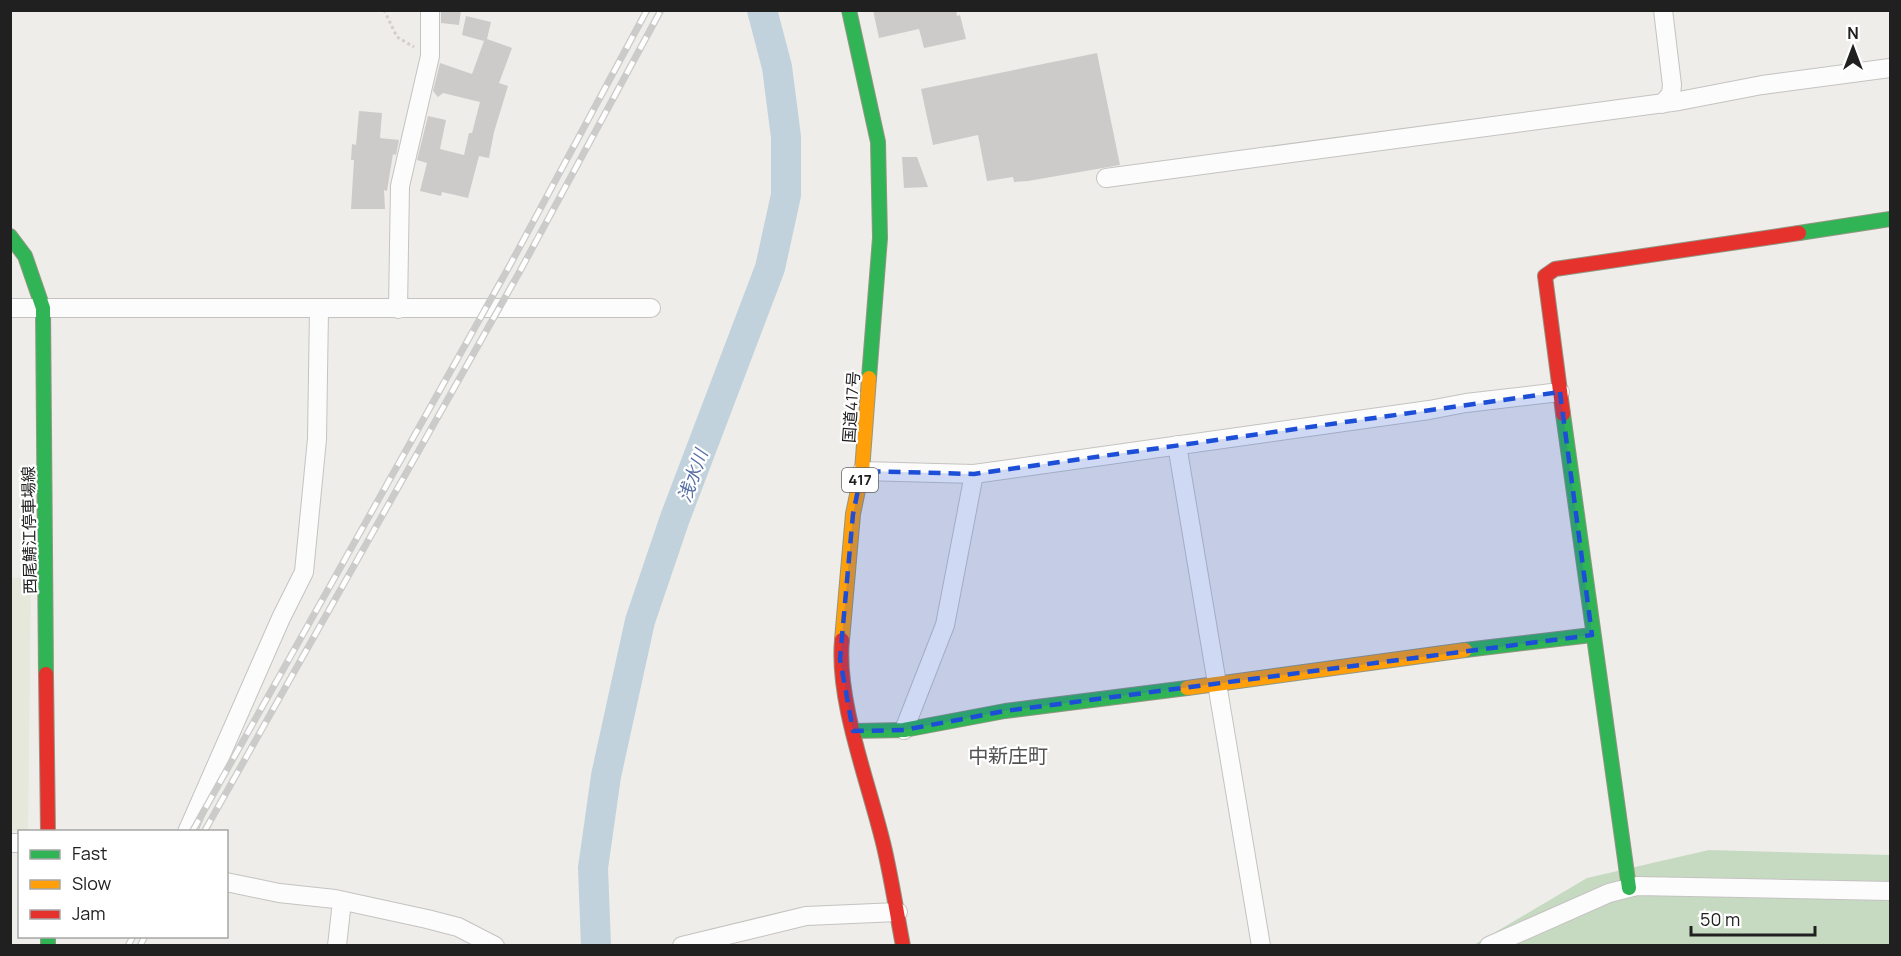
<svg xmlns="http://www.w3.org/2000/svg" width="1901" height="956" viewBox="0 0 1901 956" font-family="Manrope,'Noto Sans JP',sans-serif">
	<rect width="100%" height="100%" fill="#eeede9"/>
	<path fill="#e6e8db" d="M11 578H31L28 831H11Z"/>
	<path fill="#c6dac2" d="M1709 850 1890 855V945L1472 946 1587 878Z"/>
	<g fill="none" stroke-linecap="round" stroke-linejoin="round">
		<path stroke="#c1d2dc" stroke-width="30" d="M596 946 593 868 606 776 640 621 675 518 770 268 786 195V137L777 67 762 10"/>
	</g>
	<path fill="#cdcbc9" d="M441 10H461L459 25 441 23Z
		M873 10H956L957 16 960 15 966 39 924 48 919 29 879 38Z
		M466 16 491 22 487 39 512 48 499 83 508 86 494 132 489 158 479 156 468 198 442 192 441 196 420 191 427 163 417 160 428 116 446 120 440 149 464 155 469 133H472L480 102 443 93 438 97 433 91 440 63 472 74 484 41 462 35Z
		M1097 53 1120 165 1028 181 1014 182 1013 177 987 181 978 135 933 145 921 89Z
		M359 111 382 113 380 138 399 140 396 155 393 154 387 191 384 190 385 209H351L354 160H351L352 144 356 145Z
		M902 157H917L928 187 904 188Z"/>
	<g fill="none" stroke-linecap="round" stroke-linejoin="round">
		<g stroke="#c4c3c1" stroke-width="20">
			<path id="street" d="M1662 104 1671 94 1672 85 1663 10
				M1106 178 1679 101 1762 85 1890 68
				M10 308H651
				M398 309 400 186 430 56V10
				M1177 445 1261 946
				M862 471 974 474 1429 410 1466 403 1560 392
				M904 730 945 625 974 474
				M187 832 281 618 304 572 317 439 319 310
				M10 843H20
				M226 882 279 893 335 899 427 919 458 927 495 946
				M337 946 342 901
				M682 946 806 916 898 912
				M1489 946 1609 893 1637 886 1890 891"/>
		</g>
		<g stroke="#929683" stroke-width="16">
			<path id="fast" d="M849 10 878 142 880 238 869 378
				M1799 233 1890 219
				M10 236 25 256 43 308 46 674
				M1563 414 1629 888
				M1465 650 1592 635
				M853 731 904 730 1005 711 1187 688
				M48 936V946"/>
		</g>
		<g stroke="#929683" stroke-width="16">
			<path id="slow" d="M842 640 853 514 862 471 869 378
				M1187 688 1465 650"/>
		</g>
		<g stroke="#929683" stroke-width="16">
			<path id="jam" d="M1563 414 1545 276 1555 269 1799 233
				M842 640C836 703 871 788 885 851 892 882 897 914 903 946
				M46 674 48 832"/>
		</g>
		<path stroke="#d5cdc9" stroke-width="3" stroke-dasharray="3 3" stroke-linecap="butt" d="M384 10 397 37 414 47"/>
		<use href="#street" stroke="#fcfcfc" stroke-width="18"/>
		<use href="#fast" stroke="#30b455" stroke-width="14"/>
		<use href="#slow" stroke="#ff9f0a" stroke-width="14"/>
		<use href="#jam" stroke="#e5322d" stroke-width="14"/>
		<g stroke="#cbcbca" stroke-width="7">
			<path id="rail" d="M192 832 510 265 647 10
				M204 832 520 271 661 10
				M128 946 133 936
				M140 946 145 936"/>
		</g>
		<use href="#rail" stroke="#fff" stroke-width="4.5" stroke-dasharray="14" stroke-linecap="butt"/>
	</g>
	<path fill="#1d4ed8" fill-opacity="0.2" stroke="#1d4ed8" stroke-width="4.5" stroke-dasharray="12 8" stroke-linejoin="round" d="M1560 392 1592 635 1005 711 904 730 853 731 840 659 853 514 862 471 974 474Z"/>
	<g text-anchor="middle" stroke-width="4.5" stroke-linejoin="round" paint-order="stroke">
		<rect fill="#fff" stroke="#636363" stroke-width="1.5" x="842" y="468" width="36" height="24" rx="4.5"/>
		<g font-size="15" font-weight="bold" fill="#202020">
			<text x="860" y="485">417</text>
		</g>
		<g font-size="16" fill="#202020" stroke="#fff">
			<text transform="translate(851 407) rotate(-86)" y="6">国道417号</text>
			<text transform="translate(29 530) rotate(-91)" y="6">西尾鯖江停車場線</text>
		</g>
		<g font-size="18" font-style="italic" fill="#5870a5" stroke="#fff">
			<text transform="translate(693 476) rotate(-70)" y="6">浅水川</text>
		</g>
		<g font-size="20" fill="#535353" stroke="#fff">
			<text x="1008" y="763">中新庄町</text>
		</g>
	</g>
	<rect width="1901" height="956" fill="none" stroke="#202020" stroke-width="24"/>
	<rect x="18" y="830" width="210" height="108" fill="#ffffff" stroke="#a6a6a6" stroke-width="1.5"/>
	<rect x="30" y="850" width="30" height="9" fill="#30b455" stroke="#a6a6a6" stroke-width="1.5"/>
	<text x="72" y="860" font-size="18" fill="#202020">Fast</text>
	<rect x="30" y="880" width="30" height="9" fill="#ff9f0a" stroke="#a6a6a6" stroke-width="1.5"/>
	<text x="72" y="890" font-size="18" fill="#202020">Slow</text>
	<rect x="30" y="910" width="30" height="9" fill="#e5322d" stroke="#a6a6a6" stroke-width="1.5"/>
	<text x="72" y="920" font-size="18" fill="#202020">Jam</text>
	<g transform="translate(1853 48)" stroke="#ffffff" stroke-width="4.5" paint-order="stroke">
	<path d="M0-4.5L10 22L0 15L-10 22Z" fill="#202020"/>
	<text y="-9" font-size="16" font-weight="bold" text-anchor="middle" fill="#202020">N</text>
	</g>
	<path d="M1691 926v9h124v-9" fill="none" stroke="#202020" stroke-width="3"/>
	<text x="1700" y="926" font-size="18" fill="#202020" stroke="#ffffff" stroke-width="4.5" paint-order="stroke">50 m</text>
</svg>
